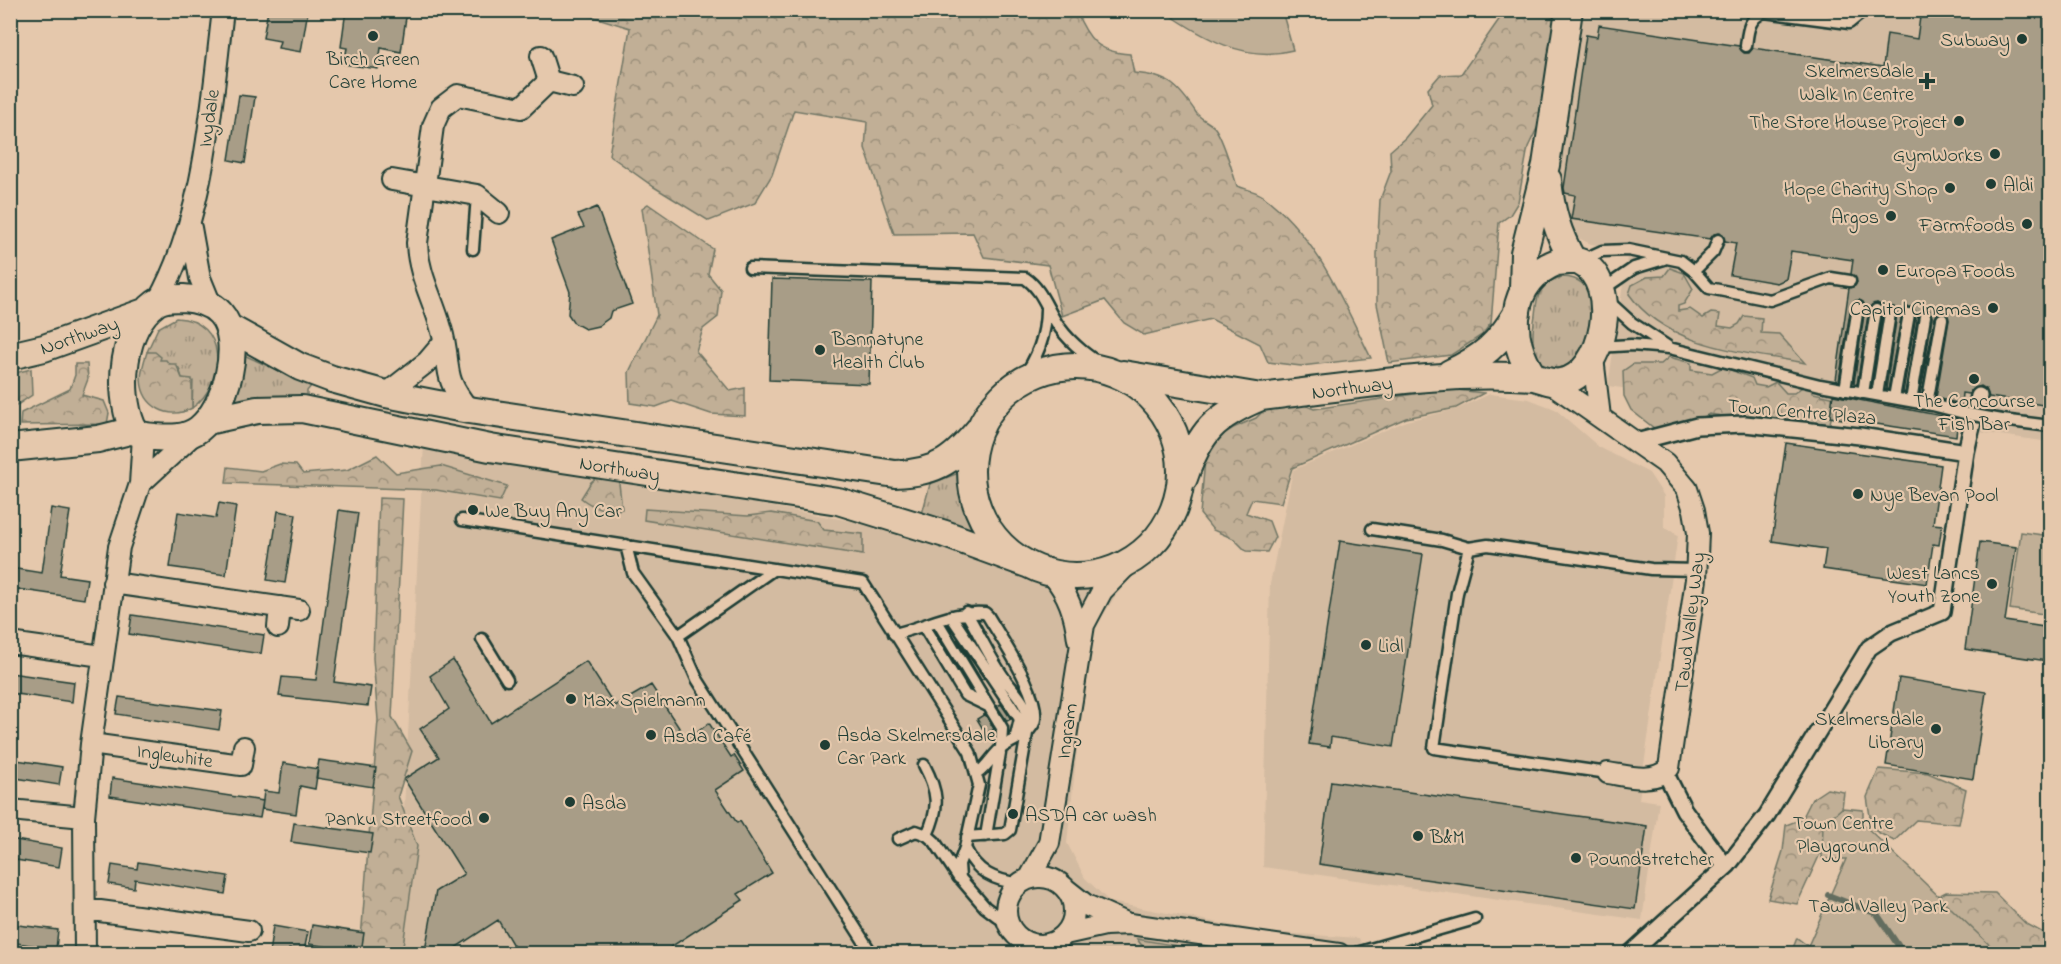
<svg xmlns="http://www.w3.org/2000/svg" width="2061" height="964" viewBox="0 0 2061 964" font-family="'Indie Flower',sans-serif">
	<defs>
		<pattern id="grass-tufts" width="24" height="20" patternUnits="userSpaceOnUse" patternTransform="scale(1.5)"><rect width="24" height="20" fill="#c1af96"/><path d="M3 7l-1-3M5 7V3M7 7l1-3M15 17l-1-3M17 17v-4M19 17l1-3" fill="none" stroke="#9c907b"/></pattern>
		<pattern id="forest-crowns" width="20" height="18" patternUnits="userSpaceOnUse" patternTransform="scale(1.5)"><rect width="20" height="18" fill="#c1af96"/><path d="M2 6a3 3 0 1 1 6 0M12 15a3 3 0 1 1 6 0" fill="none" stroke="#9c907b"/></pattern>
	</defs>
	<rect width="100%" height="100%" fill="#e5c8ac"/>
	<filter id="ink" filterUnits="userSpaceOnUse"><feTurbulence type="fractalNoise" baseFrequency=".0167" numOctaves="2"/><feDisplacementMap in="SourceGraphic" scale="12" xChannelSelector="R" yChannelSelector="G"/><feConvolveMatrix kernelMatrix="1 2 1 2 8 2 1 2 1" color-interpolation-filters="sRGB"/></filter>
	<g filter="url(#ink)">
		<path fill="#d3bba1" d="M1579 11H2050V442L1957 429 1956 436 1608 386 1628 250 1591 244 1572 235 1553 191Z
			M1490 394 1529 399 1555 409 1599 447 1649 473 1664 496V527L1678 535 1639 799 1659 802 1642 920 1263 867 1270 584 1293 470 1406 421 1457 409Z
			M424 444 890 528 971 556 1119 590 1089 638 1067 843 1085 878 1110 902 1266 932 1359 938 1365 953 396 954Z"/>
		<path fill="url(#grass-tufts)" stroke="#707665" stroke-width="1.5" d="M1563 277C1598 278 1597 319 1586 344 1583 351 1577 358 1573 364 1531 380 1530 345 1535 315 1536 305 1537 295 1543 288 1548 281 1556 278 1563 277Z
			M176 318C229 320 226 384 192 408L193 381 182 378 179 368 160 360 156 354 147 352 158 328Z
			M244 355 311 386 307 391V398L236 401Z
			M961 472 968 505 980 534 922 514 930 484Z"/>
		<path fill="url(#forest-crowns)" stroke="#707665" stroke-width="1.5" d="M575 11H1076C1088 39 1097 52 1130 54L1134 73C1169 76 1178 85 1197 114 1202 120 1210 122 1215 128 1224 140 1232 171 1237 186 1245 189 1256 191 1263 196 1317 236 1342 300 1371 358L1301 366 1268 362 1260 344 1211 319 1144 335 1124 323 1105 300 1062 316 1048 265 984 257 973 233 894 234 865 148 867 122 794 110 772 175 755 203 709 221 654 187 609 155 630 28Z
			M1505 11H1558L1541 120 1528 147 1518 202 1510 215 1499 223 1491 323 1482 335 1451 355 1389 363 1377 304V255L1380 200 1391 171 1390 151 1405 138 1432 105 1428 89 1440 75 1461 74Z
			M648 204 713 249 708 274 721 290 718 317 703 329 696 351 730 391 745 388V416L711 414 672 401 656 407 630 403 629 372 657 315 642 208Z
			M1670 268 1684 273 1693 289 1684 304 1678 306V311L1690 309 1703 318 1711 313 1720 314 1718 326 1732 328 1739 324 1744 316 1762 318 1761 333 1779 334 1805 363C1745 352 1667 348 1629 294L1632 285 1647 277 1664 276Z
			M147 352H155L161 357 160 360H166L169 364H176L182 378 192 379V408C169 421 143 407 141 380 141 370 144 361 147 352Z
			M1669 357 1691 363V370L1712 373 1723 367 1752 378 1755 385 1766 387 1776 382 1786 393H1794L1805 385 1812 387 1813 393 1836 398 1830 423 1823 431 1709 414 1690 425 1667 432 1654 428 1631 410 1624 396 1623 371 1633 364H1661Z
			M75 364H87L88 379 82 395 104 401 109 413 107 424 20 425 21 413 70 389 75 375Z
			M31 369 32 395 11 409V374Z
			M1447 389 1484 393 1456 408 1406 418 1292 468 1281 503 1252 499 1246 513 1269 521 1275 537 1267 552 1246 551 1234 539 1213 530 1200 514 1205 460 1213 441 1233 428 1256 418 1266 408 1300 403 1314 409Z
			M377 455 396 473 441 466 507 486 500 501 436 490 226 483 228 467 261 471 280 464 296 465 303 474 347 470Z
			M602 473 618 475 622 509C608 513 592 507 581 498L591 482Z
			M379 498 403 499 392 717 412 751 398 796 417 846 402 953 360 952 378 720 373 658Z
			M645 509 748 516 771 513 817 521 824 530 863 534V555L644 520Z
			M1879 769 1928 773 1966 789 1959 824 1916 820 1894 841 1872 829 1867 797Z
			M1827 789 1844 792 1842 808 1846 816 1836 848 1820 854 1797 904 1768 899 1783 851 1786 825 1802 819 1812 799Z
			M1946 892 1995 893 2025 923 2047 935 2050 934V953L1894 954 1915 908Z"/>
		<path fill="#c1af96" stroke="#707665" stroke-width="1.5" d="M1164 11H1282L1293 50C1245 63 1202 37 1164 11Z
			M2021 532 2050 536V615L2010 609Z
			M1842 808 1863 810V824L1998 953H1791L1797 938 1808 946 1846 859H1822L1823 824Z
			M1137 939 1184 947 1183 953C1163 954 1148 957 1137 939Z"/>
		<g fill="none" stroke-linecap="round" stroke-linejoin="round">
			<path stroke="#646d5e" stroke-width="6" d="M1828 895 1877 914 1904 954"/>
		</g>
		<path fill="#a89d87" stroke="#1f3d34" stroke-width="1.5" d="M268 10H308L301 52 278 48 280 41 263 38Z
			M346 10H407L401 52 381 48 378 69 344 64 347 48 341 47Z
			M1921 10 1952 13 1953 10H2050V406L1989 397 1986 389 1981 386 1972 389 1969 394 1962 393 1961 404 1936 398 1949 320 1947 314 1943 312 1935 318 1920 395 1932 317 1930 311 1926 309 1918 315 1905 393 1903 392 1916 315 1914 309 1910 307 1902 313 1888 390 1886 389 1897 314 1894 307 1888 306 1883 310 1877 303 1869 309 1857 384 1854 383 1865 308 1863 302 1859 300 1851 306 1839 381 1836 380 1849 288 1855 286 1857 282 1851 274 1853 260 1791 251 1786 279 1777 283 1730 275 1736 243 1725 241 1720 233 1714 234 1710 239 1571 219 1575 195 1565 193 1564 188 1586 35 1597 37 1599 25 1739 46 1744 53H1749L1753 48 1883 67 1887 34 1917 39Z
			M239 95 255 97 245 163 229 160Z
			M597 207 632 304 611 311 609 318 598 326 585 329 574 323 568 314 570 292 551 240 584 227 578 215Z
			M772 279 872 282 869 384 769 380Z
			M1833 395 1958 419 1956 436 1830 417Z
			M1786 443 1941 465 1933 524 1942 525 1939 545 1933 544 1927 584 1823 569 1826 549 1772 541Z
			M219 503 236 506 226 575 170 567 178 512 216 518Z
			M51 508 70 511 60 575 87 579 84 599 10 588V568L42 573Z
			M339 510 358 513 334 682 371 687 368 706 279 696 282 677 316 680Z
			M278 511 296 514 285 583 267 580Z
			M1340 541 1423 554 1393 747 1331 737 1330 747 1309 744Z
			M1980 542 2016 547 2005 621 2050 628 2047 661 1965 649Z
			M132 615 264 635 261 654 129 634Z
			M957 639 984 678 981 680Z
			M453 660 491 723 586 661 615 706 651 685 687 740 709 723 731 757 734 755 744 771 715 790 737 823 740 821 772 873 738 894 743 900 660 954H518L498 920 446 954H431L426 945 436 891 464 874 404 779 439 757 420 729 449 709 430 676Z
			M10 673 74 682 72 702 10 693Z
			M1899 678 1986 692 1973 779 1886 765Z
			M119 697 222 711 219 730 116 714Z
			M1001 704 1011 719 1007 721 997 706Z
			M985 714 994 729 986 734 977 719Z
			M10 759 62 767 59 785 10 777Z
			M319 760 376 768 373 787 316 778Z
			M283 763 318 769 315 789 300 786 296 814 262 809 264 791 279 793Z
			M112 778 263 801 260 818 110 796Z
			M1331 781 1647 826 1635 909 1319 864Z
			M294 823 373 834 370 853 291 842Z
			M10 839 62 848 59 867 10 859Z
			M138 862 228 876 225 894 135 879 134 888 109 884 112 865 137 869Z
			M10 924 58 930 56 949 10 942Z
			M312 925 364 933 361 952 309 944Z
			M273 926 308 932 304 951 289 949V954H269Z"/>
		<g fill="none" stroke-linecap="round" stroke-linejoin="round">
			<g stroke="#1f3d34" stroke-width="15">
				<path id="service" d="M1746 46C1748 31 1748 19 1764 12L1849 23 1865 10
					M473 249 477 195
					M1580 261 1602 251 1628 250 1681 261 1694 271 1709 288 1770 300 1831 278 1850 281
					M750 268 1025 278C1043 290 1047 311 1060 328 1073 346 1091 358 1110 371
					M1694 271 1713 252 1718 240
					M1602 290 1634 268 1664 259
					M1608 301 1632 323 1667 346
					M1597 347 1631 345 1669 348 1820 385 1932 405 1968 414
					M1021 381C1037 358 1046 337 1046 309
					M1845 390 1858 307
					M1863 393 1876 310
					M1877 395 1890 313
					M1894 398 1909 314
					M1911 401 1925 316
					M1927 404 1942 319
					M2002 420 2050 426
					M462 520 863 583 970 752 979 785 965 848 959 864 960 878 985 907 1010 926
					M1372 529 1442 540 1469 548
					M626 545 633 573 678 636 697 679 872 954
					M966 612C980 635 991 661 1007 682 1018 696 1027 704 1029 722L1010 830 1005 834 967 837
					M951 616 1020 719 1015 740
					M937 621 1002 728 1001 748
					M924 627 965 695 988 706
					M894 634C926 627 954 610 985 613L988 616C1000 637 1046 703 1033 725 1026 737 1014 739 1003 747 994 753 988 766 978 773
					M678 636 774 569
					M482 639 507 680
					M924 765C938 792 940 807 927 835
					M1608 773 1434 748 1457 593 1469 548 1488 545 1651 569 1697 570
					M986 836 1000 753
					M898 839 916 831 927 835 935 842 959 878
					M965 848C977 873 994 880 1020 884
					M1017 935 1023 954
					M1046 954 1056 941
					M1353 954 1475 919"/>
			</g>
			<g stroke="#1f3d34" stroke-width="20">
				<path id="pedestrian" d="M1636 442 1697 426 1745 424 1860 436 1966 452
					M1665 772 1684 810 1726 867
					M1630 954 1728 865 1767 815 1869 648 1891 633 1942 612 1966 452 1979 396"/>
			</g>
			<g stroke="#1f3d34" stroke-width="24">
				<path id="minor" d="M541 56 549 81 573 87
					M392 180 477 195 499 213
					M191 228 200 278 211 305
					M158 301C206 213 211 108 223 10
					M1593 358 1600 417
					M1548 381 1665 463 1687 489 1694 510 1698 533 1696 579 1669 768C1654 784 1628 776 1608 773
					M386 394 427 362 444 342
					M469 410C439 373 453 367 441 328 433 299 418 274 417 243L433 126 441 108 458 95 521 108 549 81
					M140 484 195 433
					M1052 574C1068 594 1075 613 1078 639
					M113 583 299 610
					M278 627 280 607
					M10 643 102 656
					M91 744 241 765 244 747
					M10 810 84 817
					M1006 911a34 34 0 1 1 68 0a34 34 0 1 1-68 0Z
					M1029 879 1049 843 1084 625 1102 591 1129 563
					M1067 890 1086 905 1124 922
					M85 909 249 931
					M1065 934 1105 925 1130 924 1339 954
					M85 954 84 817 91 744 119 547 140 484 143 436"/>
			</g>
			<g stroke="#1f3d34" stroke-width="30">
				<path id="tertiary" d="M1548 180C1551 211 1558 234 1573 261
					M1557 262C1564 262 1574 259 1580 262 1622 282 1605 376 1561 382 1552 384 1542 379 1534 377 1506 339 1508 281 1557 262Z
					M1523 289 1524 253 1546 165 1569 10
					M183 298C196 299 210 302 220 313 245 341 226 408 199 429 186 439 170 438 155 437 145 436 137 436 132 426 117 390 122 328 156 303 163 298 174 298 183 298Z
					M230 328 300 367 332 379 386 394 469 410 895 474C938 473 955 459 981 427
					M10 356 44 348 147 311
					M971 471a105 105 0 1 1 210 0a105 105 0 1 1-210 0Z
					M1450 373C1483 357 1498 345 1517 313
					M1123 374 1261 397
					M207 421 257 410 302 409 490 448 838 501 945 534 1027 564
					M10 448 98 439 134 430
					M1184 478C1200 431 1215 416 1261 397 1351 387 1443 370 1534 377"/>
			</g>
			<use href="#service" stroke="#e5c8ac" stroke-width="10"/>
			<use href="#pedestrian" stroke="#e5c8ac" stroke-width="15"/>
			<use href="#minor" stroke="#e5c8ac" stroke-width="20"/>
			<use href="#tertiary" stroke="#e5c8ac" stroke-width="26"/>
			<g stroke="#1f3d34" stroke-width="15" stroke-linecap="butt">
				<path id="service-bridge" d="M1968 414 2002 420"/>
			</g>
			<use href="#service-bridge" stroke="#e5c8ac" stroke-width="10"/>
		</g>
	</g>
	<g fill="#1f3d34" stroke="#e5c8ac" stroke-width="2">
		<circle cx="373" cy="36" r="6"/>
		<circle cx="2022" cy="39" r="6"/>
		<path d="M1924 72h6v6h6v6h-6v6h-6v-6h-6v-6h6z"/>
		<circle cx="1959" cy="121" r="6"/>
		<circle cx="1995" cy="154" r="6"/>
		<circle cx="1991" cy="184" r="6"/>
		<circle cx="1950" cy="188" r="6"/>
		<circle cx="1891" cy="216" r="6"/>
		<circle cx="2027" cy="224" r="6"/>
		<circle cx="1883" cy="270" r="6"/>
		<circle cx="1993" cy="308" r="6"/>
		<circle cx="820" cy="350" r="6"/>
		<circle cx="1974" cy="379" r="6"/>
		<circle cx="1858" cy="494" r="6"/>
		<circle cx="473" cy="510" r="6"/>
		<circle cx="1992" cy="584" r="6"/>
		<circle cx="1366" cy="645" r="6"/>
		<circle cx="571" cy="699" r="6"/>
		<circle cx="1936" cy="729" r="6"/>
		<circle cx="651" cy="735" r="6"/>
		<circle cx="825" cy="745" r="6"/>
		<circle cx="570" cy="802" r="6"/>
		<circle cx="1013" cy="814" r="6"/>
		<circle cx="484" cy="818" r="6"/>
		<circle cx="1418" cy="836" r="6"/>
		<circle cx="1576" cy="858" r="6"/>
	</g>
	<g text-anchor="middle" stroke-width="4.5" stroke-linejoin="round" paint-order="stroke">
		<g font-size="20" fill="#1f3d34" stroke="#e5c8ac" text-anchor="start">
			<text x="2010" y="46" text-anchor="end">Subway</text>
			<text x="373" y="65" text-anchor="middle">Birch Green<tspan x="373" dy="23">Care Home</tspan></text>
			<text x="1914" y="77" text-anchor="end">Skelmersdale<tspan x="1914" dy="23">Walk In Centre</tspan></text>
			<text x="1947" y="128" text-anchor="end">The Store House Project</text>
			<text x="1983" y="161" text-anchor="end">GymWorks</text>
			<text x="2003" y="191">Aldi</text>
			<text x="1938" y="195" text-anchor="end">Hope Charity Shop</text>
			<text x="1879" y="223" text-anchor="end">Argos</text>
			<text x="2015" y="231" text-anchor="end">Farmfoods</text>
			<text x="1895" y="277">Europa Foods</text>
			<text x="1981" y="315" text-anchor="end">Capitol Cinemas</text>
			<text x="832" y="345">Bannatyne<tspan x="832" dy="23">Health Club</tspan></text>
			<text x="1974" y="407" text-anchor="middle">The Concourse<tspan x="1974" dy="23">Fish Bar</tspan></text>
			<text x="1870" y="501">Nye Bevan Pool</text>
			<text x="485" y="517">We Buy Any Car</text>
			<text x="1980" y="579" text-anchor="end">West Lancs<tspan x="1980" dy="23">Youth Zone</tspan></text>
			<text x="1378" y="652">Lidl</text>
			<text x="583" y="706">Max Spielmann</text>
			<text x="1924" y="725" text-anchor="end">Skelmersdale<tspan x="1924" dy="23">Library</tspan></text>
			<text x="837" y="741">Asda Skelmersdale<tspan x="837" dy="23">Car Park</tspan></text>
			<text x="663" y="742">Asda Café</text>
			<text x="582" y="809">Asda</text>
			<text x="1025" y="821">ASDA car wash</text>
			<text x="472" y="825" text-anchor="end">Panku Streetfood</text>
			<text x="1430" y="843">B&amp;M</text>
			<text x="1588" y="865">Poundstretcher</text>
		</g>
		<g font-size="20" fill="#1f3d34" stroke="#e5c8ac">
			<text transform="translate(208 118) rotate(-82)" y="7">Ivydale</text>
			<text transform="translate(79 335) rotate(-19)" y="7">Northway</text>
			<text transform="translate(1352 387) rotate(-7)" y="7">Northway</text>
			<text transform="translate(1802 411) rotate(5)" y="7">Town Centre Plaza</text>
			<text transform="translate(620 468) rotate(9)" y="7">Northway</text>
			<text transform="translate(1689 622) rotate(-83)" y="7">Tawd Valley Way</text>
			<text transform="translate(1066 731) rotate(-82)" y="7">Ingram</text>
			<text transform="translate(175 755) rotate(8)" y="7">Inglewhite</text>
		</g>
		<g font-size="20" fill="#274339" stroke="#e5c8ac">
			<text x="1843" y="829">Town Centre<tspan x="1843" dy="23">Playground</tspan></text>
			<text x="1878" y="912">Tawd Valley Park</text>
		</g>
	</g>
	<rect width="2061" height="964" fill="none" stroke="#e5c8ac" stroke-width="36"/>
	<rect x="18" y="18" width="2025" height="928" fill="none" stroke="#1f3d34" stroke-width="2" filter="url(#ink)"/>
</svg>
